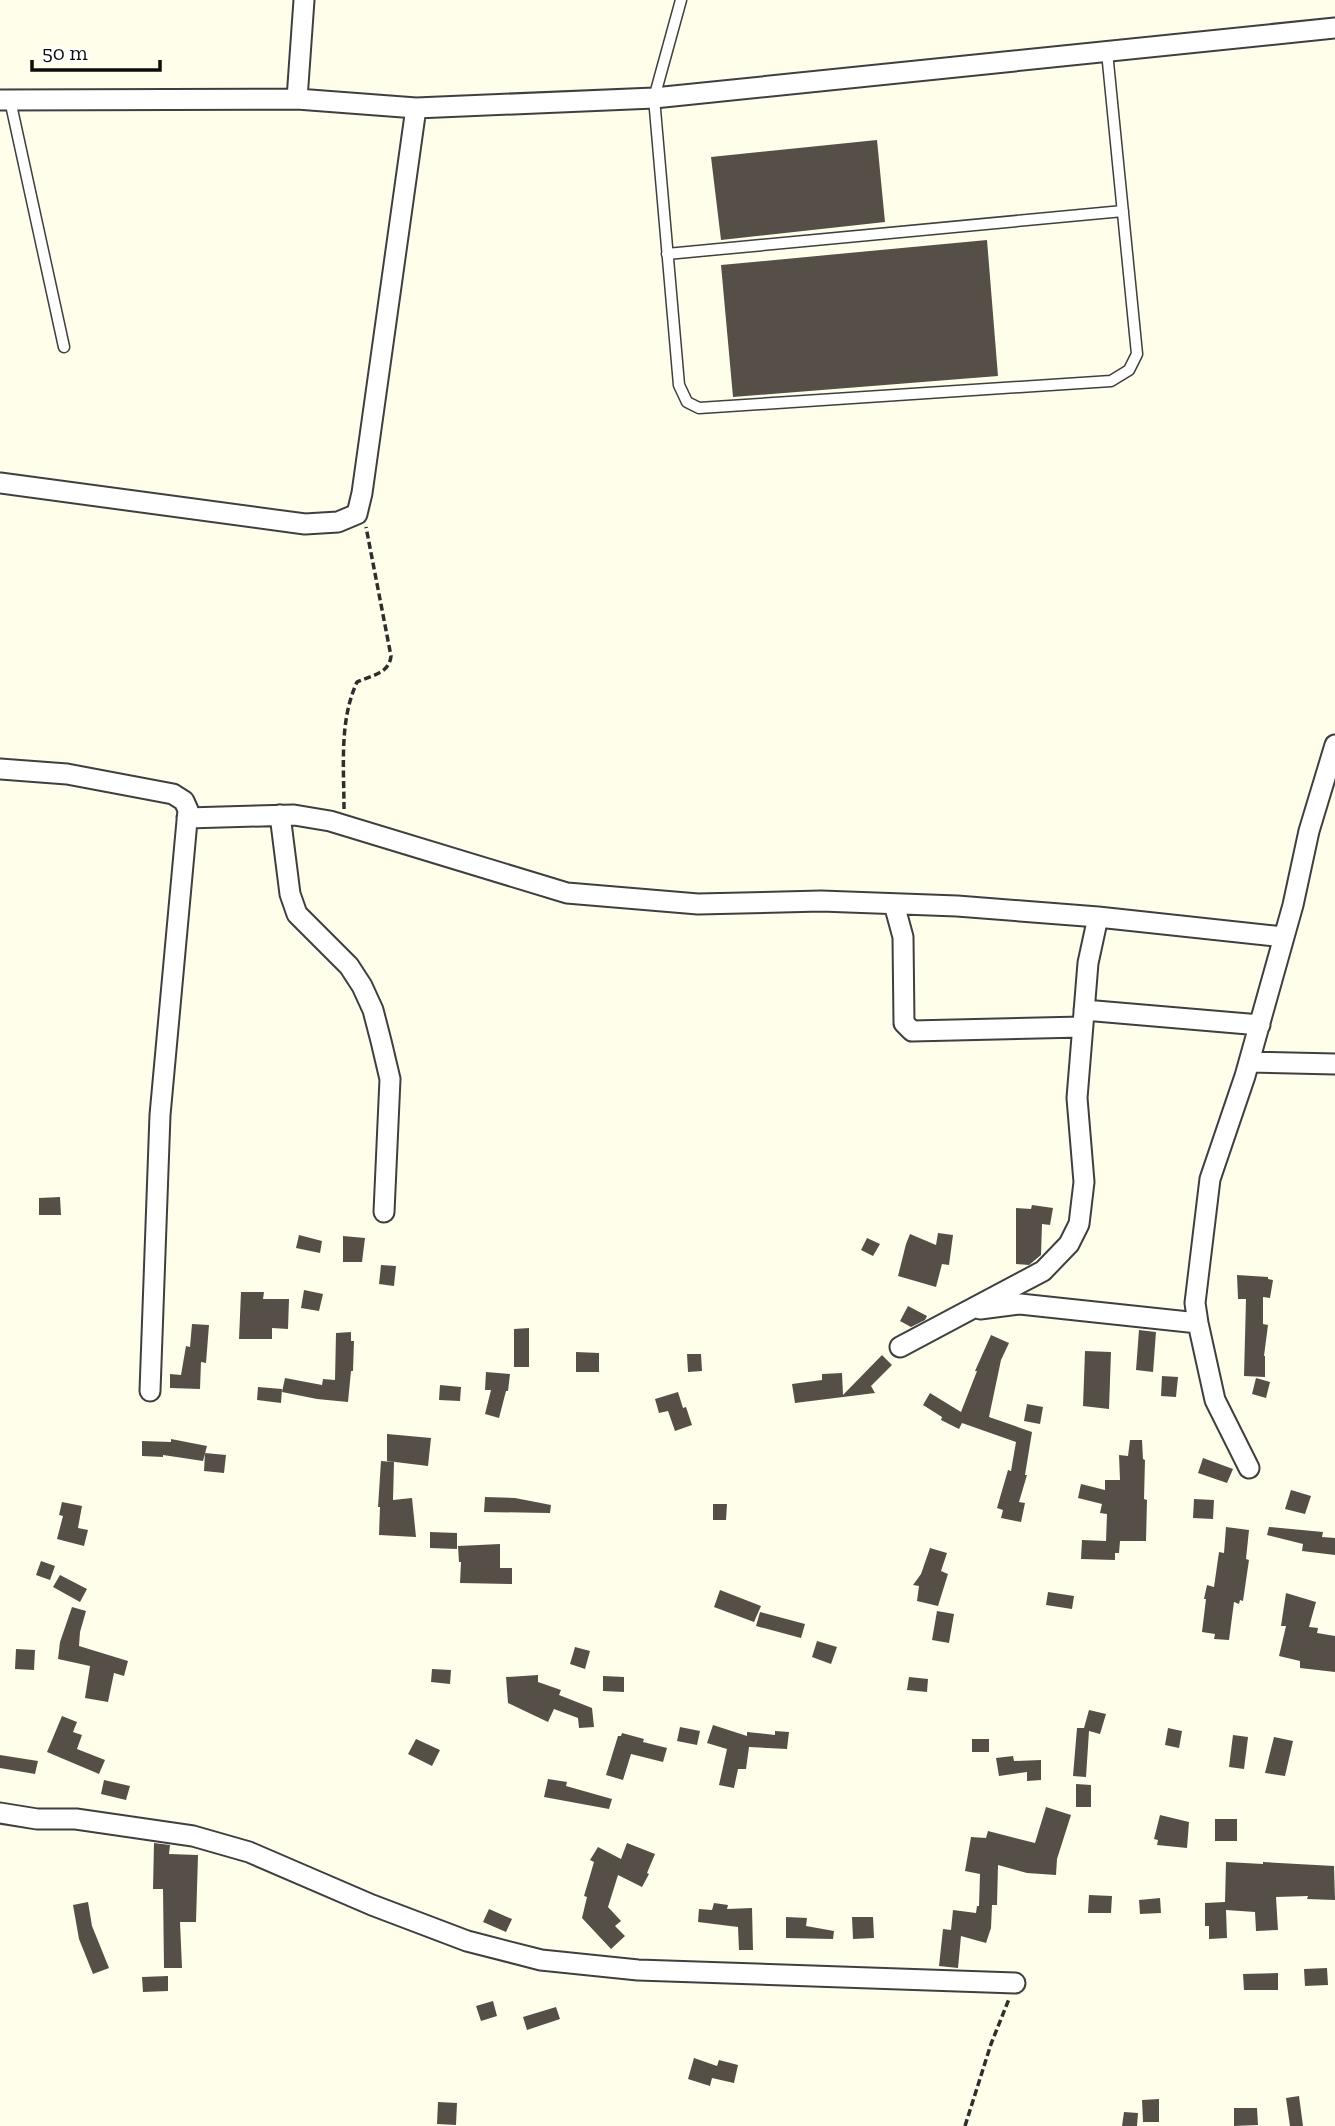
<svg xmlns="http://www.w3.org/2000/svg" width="1335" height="2126" viewBox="0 0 1335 2126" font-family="'Zilla Slab',serif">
	<rect width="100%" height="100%" fill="#fffeeb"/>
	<path fill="#564f48" d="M877 140 885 222 721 240 711 157Z
		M987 240 998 376 733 397 721 265Z
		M60 1197 61 1215H39V1198Z
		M1032 1205 1053 1208 1050 1225 1042 1224 1041 1255 1029 1265 1016 1264V1208L1031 1209Z
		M938 1233 953 1235 949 1265 942 1264 936 1287 898 1276 906 1244 910 1234 936 1245Z
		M299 1235 322 1241 320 1253 296 1248Z
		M343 1236 365 1238 362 1262H343Z
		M867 1238 880 1244 873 1256 861 1250Z
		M381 1265 396 1266 394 1286 379 1284Z
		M1237 1275 1268 1277V1279L1273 1280 1270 1298 1263 1297V1324L1268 1325 1264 1356H1265V1377L1244 1376 1246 1299H1238Z
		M304 1290 323 1294 319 1311 301 1308Z
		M241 1292H264L263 1299H289L288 1329 272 1328V1339H239Z
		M908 1306 927 1316 925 1320 911 1327 900 1321Z
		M192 1324 209 1325 206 1363 201 1362 200 1389 170 1388V1374L181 1375 186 1346 190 1347Z
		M529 1328V1367H514V1329Z
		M1139 1330 1156 1332 1153 1372 1136 1370Z
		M351 1332V1341H354L353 1371H351L348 1402 317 1399 282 1392 285 1378 322 1385 323 1379 335 1380 336 1333Z
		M991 1335 1009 1343 1001 1360 989 1417 1032 1432 1025 1475H1027L1019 1502 1025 1503 1021 1522 1001 1518 1003 1510 997 1508 1008 1470 1011 1471 1016 1442 962 1423 959 1429 941 1420 942 1417 923 1405 930 1393 961 1412 977 1371H975Z
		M1085 1351 1111 1352 1109 1409 1083 1406Z
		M576 1352 599 1353V1372H576Z
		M687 1354H701L702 1371 688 1372Z
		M882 1355 892 1365 871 1386 875 1393 795 1403 792 1384 822 1380V1374L842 1373 843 1395Z
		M486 1372 510 1374 508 1391H506L499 1418 485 1414 491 1390H485Z
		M1162 1376 1178 1377 1176 1397 1161 1396Z
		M1256 1378 1270 1382 1266 1398 1252 1394Z
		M440 1385 461 1387 460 1401 439 1400Z
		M258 1387 282 1389 281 1403 257 1400Z
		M678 1392 683 1408 686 1407 692 1425 675 1431 668 1411 659 1413 655 1399Z
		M1027 1404 1043 1407 1040 1424 1024 1421Z
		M387 1434 431 1438 428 1466 387 1461Z
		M171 1439 207 1446 203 1461 163 1455V1457L142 1456V1441L171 1442Z
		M1130 1440H1142L1143 1459 1145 1460 1144 1499 1147 1500 1146 1541H1120L1119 1553H1115V1560L1081 1559 1082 1540 1106 1541 1107 1514 1100 1513 1102 1504 1078 1498 1081 1484 1105 1490V1480H1120L1119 1455 1128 1456Z
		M205 1453 226 1455 224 1473 204 1471Z
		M1203 1458 1233 1469 1227 1483 1198 1473Z
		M381 1461 394 1462 393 1500 412 1498 416 1537 379 1535 380 1507H378Z
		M1291 1490 1311 1496 1305 1514 1285 1509Z
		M485 1497 515 1498 551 1505 550 1513 484 1512Z
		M1194 1499 1214 1500 1213 1519 1193 1518Z
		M62 1502 82 1506 78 1528 88 1530 84 1546 57 1539 63 1516 59 1515Z
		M713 1504H727L726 1520H713Z
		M1226 1527 1249 1530 1246 1559 1249 1560 1243 1601 1240 1600 1239 1604 1234 1602 1229 1640 1214 1639 1215 1634 1202 1632 1206 1599H1204L1207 1585 1214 1587 1219 1552 1224 1553Z
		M1269 1527 1323 1532 1322 1537 1335 1538V1555L1302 1551 1303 1544 1267 1535Z
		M430 1532 457 1533V1549L430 1548Z
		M500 1544V1568H512V1584L460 1583 461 1562H459L458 1546Z
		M930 1548 947 1553 941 1571 948 1574 938 1606 917 1601 919 1586 913 1585 921 1574Z
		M41 1561 55 1566 50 1580 36 1575Z
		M60 1575 87 1589 80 1602 53 1587Z
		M720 1590 761 1606 754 1622 714 1607Z
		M1048 1592 1074 1596 1072 1609 1046 1605Z
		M1286 1593 1316 1602 1309 1627 1318 1628 1317 1633 1335 1636V1672L1300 1668V1661L1279 1656 1286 1626H1281Z
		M72 1607 86 1611 80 1632 79 1646 128 1661 124 1676 114 1673 108 1702 85 1698 90 1666 58 1659 60 1642Z
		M937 1611 954 1614 949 1643 932 1640Z
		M760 1612 805 1624 801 1638 756 1626Z
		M817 1641 837 1647 831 1664 812 1657Z
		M575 1647 590 1651 585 1669 570 1664Z
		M16 1649 35 1650 34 1670 15 1669Z
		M432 1669 451 1670 450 1684 431 1682Z
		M538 1675V1682L561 1690 559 1695 592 1708 594 1727 579 1728 578 1718 554 1709 548 1722 508 1703 506 1677Z
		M603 1676 624 1677V1692L603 1691Z
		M909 1677 928 1679 927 1692 907 1690Z
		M1089 1710 1106 1714 1100 1734 1089 1731 1086 1777 1073 1776 1077 1728H1084Z
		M62 1716 77 1722 73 1732 82 1735 77 1749 105 1760 99 1774 47 1752Z
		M713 1725 747 1736V1732L775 1735V1731L789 1732 787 1749 749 1747 746 1769H738L734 1788 719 1785 727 1749 707 1743Z
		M680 1727 700 1731 697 1745 677 1741Z
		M1168 1728 1182 1731 1179 1748 1165 1745Z
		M622 1733 644 1739 643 1742 667 1748 663 1762 631 1754 623 1780 606 1775 618 1736H621Z
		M1233 1735 1248 1737 1244 1769 1229 1767Z
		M1274 1737 1293 1741 1285 1776 1265 1773Z
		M416 1739 440 1750 432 1766 408 1754Z
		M972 1739H989V1752H972Z
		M0 1755 38 1761 35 1774 0 1768Z
		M1013 1756 1014 1761 1041 1760V1780L1027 1781V1772L999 1776 996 1758Z
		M548 1779 567 1782 566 1786 612 1799 609 1809 544 1797Z
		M104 1780 130 1786 126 1800 101 1794Z
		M1076 1784 1091 1785V1807H1076Z
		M1046 1807 1071 1815 1057 1859 1056 1875 1027 1873 998 1865 997 1905H992L991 1928 986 1943 961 1936 958 1968 939 1966 943 1929 951 1930 953 1910 976 1913 977 1906H979L980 1874 965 1871 971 1837 986 1838 988 1831 1035 1843Z
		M1160 1815 1189 1822 1187 1848 1157 1845 1158 1840 1154 1839Z
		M1215 1819H1237V1841H1215Z
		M154 1843 170 1845 169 1854 198 1855 196 1922H180L182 1968H164L163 1889H153Z
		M627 1843 655 1854 647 1873 649 1874 642 1887 618 1875 608 1907 621 1921 615 1926 625 1936 611 1949 582 1918 587 1897 584 1896 594 1862 590 1860 598 1847 621 1859Z
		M1226 1862 1263 1864V1862L1334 1866 1335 1900 1307 1899 1308 1896 1276 1897 1278 1930 1256 1931 1255 1912 1226 1910 1227 1938 1209 1939V1926H1205V1903L1225 1902Z
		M1089 1895 1112 1896 1111 1913H1088Z
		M1160 1898 1161 1913 1140 1914 1139 1900Z
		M88 1902 92 1926 109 1968 93 1974 79 1939 73 1905Z
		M714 1903 728 1905 727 1909 752 1908 753 1950H739L738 1927 698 1922 699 1909 712 1910Z
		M489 1909 512 1919 506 1932 483 1922Z
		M786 1917 807 1918 806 1926 834 1931 833 1939 786 1938Z
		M852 1917H873L874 1938 853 1939Z
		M1327 1968 1328 1985 1305 1986 1304 1969Z
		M1278 1973V1990H1244L1243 1974Z
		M168 1976V1991L143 1992 142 1977Z
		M493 2001 497 2016 481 2021 476 2006Z
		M556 2007 560 2019 527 2030 523 2017Z
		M694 2058 717 2066 719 2060 738 2065 734 2083 712 2078 710 2086 688 2079Z
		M1299 2096 1303 2126H1290L1286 2098Z
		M1159 2099V2122H1143L1142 2100Z
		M438 2102 457 2103 456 2125 437 2124Z
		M1234 2108H1257L1258 2125 1234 2126Z
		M1124 2112 1138 2113 1137 2126H1122Z"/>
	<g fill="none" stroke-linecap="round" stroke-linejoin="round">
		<g stroke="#3f3f3f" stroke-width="13">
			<path id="lane" d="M681 0 654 98 679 385 687 402 699 408 1111 381 1129 370 1137 354 1107 52
				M10 100 64 347
				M667 254 1123 211"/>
		</g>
		<g stroke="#3f3f3f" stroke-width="23">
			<path id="street" d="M297 99 304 0
				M0 100 297 99 416 108 654 98 1335 28
				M0 483 305 524 338 522 357 514 362 493 416 108
				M0 769 67 774 173 794 184 801 188 810 160 1115 150 1391
				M280 815 290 894 297 914 349 966 362 986 373 1010 381 1041 390 1079 384 1212
				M187 818 294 815 330 821 567 893 698 904 821 901 957 906 1098 917 1284 937
				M894 904 903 937 904 1023 912 1031 1082 1027
				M1084 1010 1260 1025
				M1249 1062 1335 1064
				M980 1309 1020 1304 1198 1323
				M900 1347 1043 1271 1069 1244 1079 1224 1084 1182 1077 1098 1088 963 1098 917
				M1249 1468 1215 1400 1198 1323 1195 1303 1210 1179 1245 1076 1293 905 1309 831 1335 745
				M0 1813 37 1819H76L193 1836 249 1852 372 1905 467 1941 541 1960 638 1970 1015 1983"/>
		</g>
		<path stroke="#2e2e2e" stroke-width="3.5" stroke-dasharray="7 3.5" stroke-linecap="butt" d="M344 809C344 767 339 721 357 682 372 675 389 674 391 656L366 527
			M965 2126 991 2044 1009 1999"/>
		<use href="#lane" stroke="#fff" stroke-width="10"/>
		<use href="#street" stroke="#fff" stroke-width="19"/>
	</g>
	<path d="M32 60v10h128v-10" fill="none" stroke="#0c0c0c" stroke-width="3.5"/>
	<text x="42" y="60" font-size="21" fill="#0c0c0c" stroke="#ffffff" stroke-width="5" paint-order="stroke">50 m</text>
</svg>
